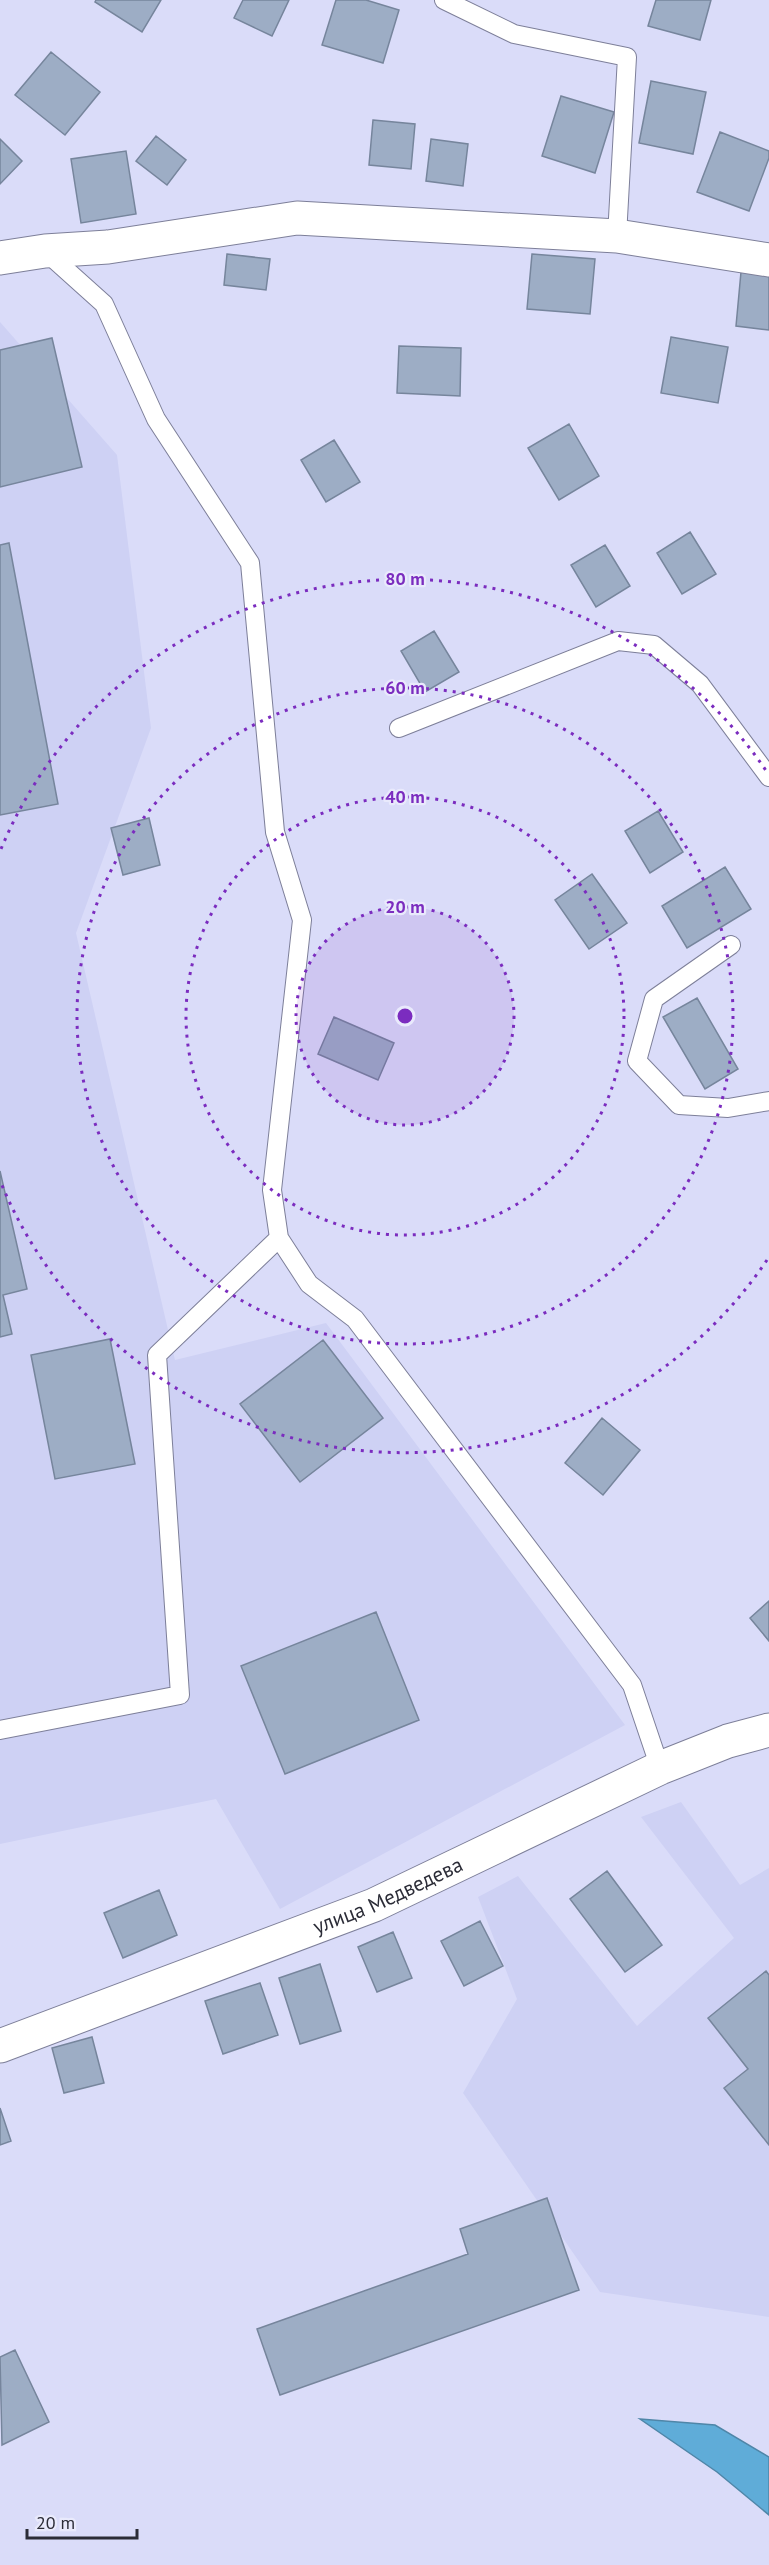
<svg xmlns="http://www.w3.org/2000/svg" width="769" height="2565" viewBox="0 0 769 2565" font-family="'PT Sans',sans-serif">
	<rect width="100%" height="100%" fill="#dadcf9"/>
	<path fill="#ced1f4" d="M0 322 117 455 151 728 76 933 175 1360 326 1323 625 1725 280 1909 216 1799 0 1844Z
		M681 1802 740 1885 769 1868V2317L600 2292 463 2093 517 1999 478 1897 518 1876 637 2026 734 1938 641 1817Z"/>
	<path fill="#5facd8" stroke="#4f86a8" stroke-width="1.5" d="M640 2419 715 2425 769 2457V2515L717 2472Z"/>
	<path fill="#9dadc5" stroke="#76859c" stroke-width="1.5" d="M96 0H161L142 32 95 2Z
		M243 0H289L272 36 234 18Z
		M336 0H366L399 10 383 63 322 45Z
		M656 0H711L700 40 648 26Z
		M51 52 100 92 65 135 15 95Z
		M651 81 706 92 693 154 639 143Z
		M561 96 614 112 595 173 542 156Z
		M373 120 415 124 411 169 369 165Z
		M720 132 769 151V158L749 211 697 192Z
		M156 136 186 160 167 185 136 161Z
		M0 139 22 161 0 184Z
		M431 139 468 144 463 186 426 181Z
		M126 151 136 214 81 223 71 159Z
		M227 254 270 259 266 290 224 285Z
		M532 254 595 259 590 314 527 309Z
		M741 272 769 275V330L736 326Z
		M671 337 728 347 718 403 661 393Z
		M52 338 82 467 0 487V350Z
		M399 346 461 348 460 396 397 393Z
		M569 424 599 476 559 500 528 448Z
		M334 440 360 482 326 502 301 460Z
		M690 532 716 574 682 594 657 553Z
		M9 543 58 804 0 815V545Z
		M605 545 630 586 596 607 571 565Z
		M434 631 459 672 425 692 401 651Z
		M658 811 683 852 650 873 625 831Z
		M149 818 160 865 123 875 111 828Z
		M725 867 751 909 687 948 662 906Z
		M592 874 627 923 589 949 555 900Z
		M697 998 738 1069 705 1089 663 1017Z
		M334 1017 394 1043 378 1080 318 1054Z
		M0 1171 27 1289 3 1295 12 1334 0 1337Z
		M110 1339 135 1464 55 1479 31 1355Z
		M323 1340 383 1418 300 1482 240 1404Z
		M602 1418 640 1450 603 1495 565 1463Z
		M769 1601V1641L750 1618Z
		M376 1612 419 1720 285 1774 241 1666Z
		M607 1871 662 1945 625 1972 570 1899Z
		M159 1890 177 1935 123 1958 104 1913Z
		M480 1921 503 1966 464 1986 441 1941Z
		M393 1932 412 1978 377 1992 358 1947Z
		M320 1964 341 2031 300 2044 279 1978Z
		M766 1971 769 1975V2145L724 2088 748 2069 708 2018Z
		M260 1983 278 2035 223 2054 205 2001Z
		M92 2037 104 2083 64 2093 52 2048Z
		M0 2108 11 2141 0 2145Z
		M547 2198 579 2290 280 2395 257 2329 468 2254 460 2229Z
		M15 2350 49 2422 2 2445 0 2357Z"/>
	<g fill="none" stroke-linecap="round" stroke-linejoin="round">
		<g stroke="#7d7f99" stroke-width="20">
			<path id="lane" d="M444 0 514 34 627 57 617 236
				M45 251 104 304 156 419 250 563 275 832 302 920 272 1190 279 1238 309 1284 355 1319 632 1685 660 1768
				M399 728 618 641 654 645 700 684 769 777
				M731 945 654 999 637 1061 679 1105 728 1108 769 1101
				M0 1730 180 1695 157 1355 279 1238"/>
		</g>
		<g stroke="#7d7f99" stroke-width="35">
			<g id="street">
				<path d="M0 258 45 251 108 247 297 218 617 236 769 260"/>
				<path id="s1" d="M0 2046 374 1905 660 1768 728 1741 769 1730"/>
			</g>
		</g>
		<use href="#lane" stroke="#fff" stroke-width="18"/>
		<use href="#street" stroke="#fff" stroke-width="33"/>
	</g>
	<circle cx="405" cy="1016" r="109" fill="#7b2cbf" fill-opacity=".12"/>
	<g fill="none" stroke="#7b2cbf" stroke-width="3" stroke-dasharray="3 6">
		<circle cx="405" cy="1016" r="109"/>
		<circle cx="405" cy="1016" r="219"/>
		<circle cx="405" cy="1016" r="328"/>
		<path d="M767 1260A437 437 0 0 1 1 1183M1 849A437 437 0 0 1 767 772"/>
	</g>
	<g text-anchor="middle" stroke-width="4.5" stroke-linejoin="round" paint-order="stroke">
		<g font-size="21" fill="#2b2c37" stroke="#e9eafc">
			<text dy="7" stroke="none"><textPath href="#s1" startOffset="416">улица Медведева</textPath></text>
		</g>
	</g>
	<circle cx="405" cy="1016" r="9" fill="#7b2cbf" stroke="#e9eafc" stroke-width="3"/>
	<g font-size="18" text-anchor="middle" font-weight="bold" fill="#7b2cbf" stroke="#e9eafc" stroke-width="4.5" stroke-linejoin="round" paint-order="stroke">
		<text x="405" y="585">80 m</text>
		<text x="405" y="694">60 m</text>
		<text x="405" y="803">40 m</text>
		<text x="405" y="913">20 m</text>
	</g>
	<path d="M27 2529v9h110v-9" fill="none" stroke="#2b2c37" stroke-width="3"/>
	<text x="36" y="2529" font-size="18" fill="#2b2c37" stroke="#e9eafc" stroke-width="4.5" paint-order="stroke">20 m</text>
</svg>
